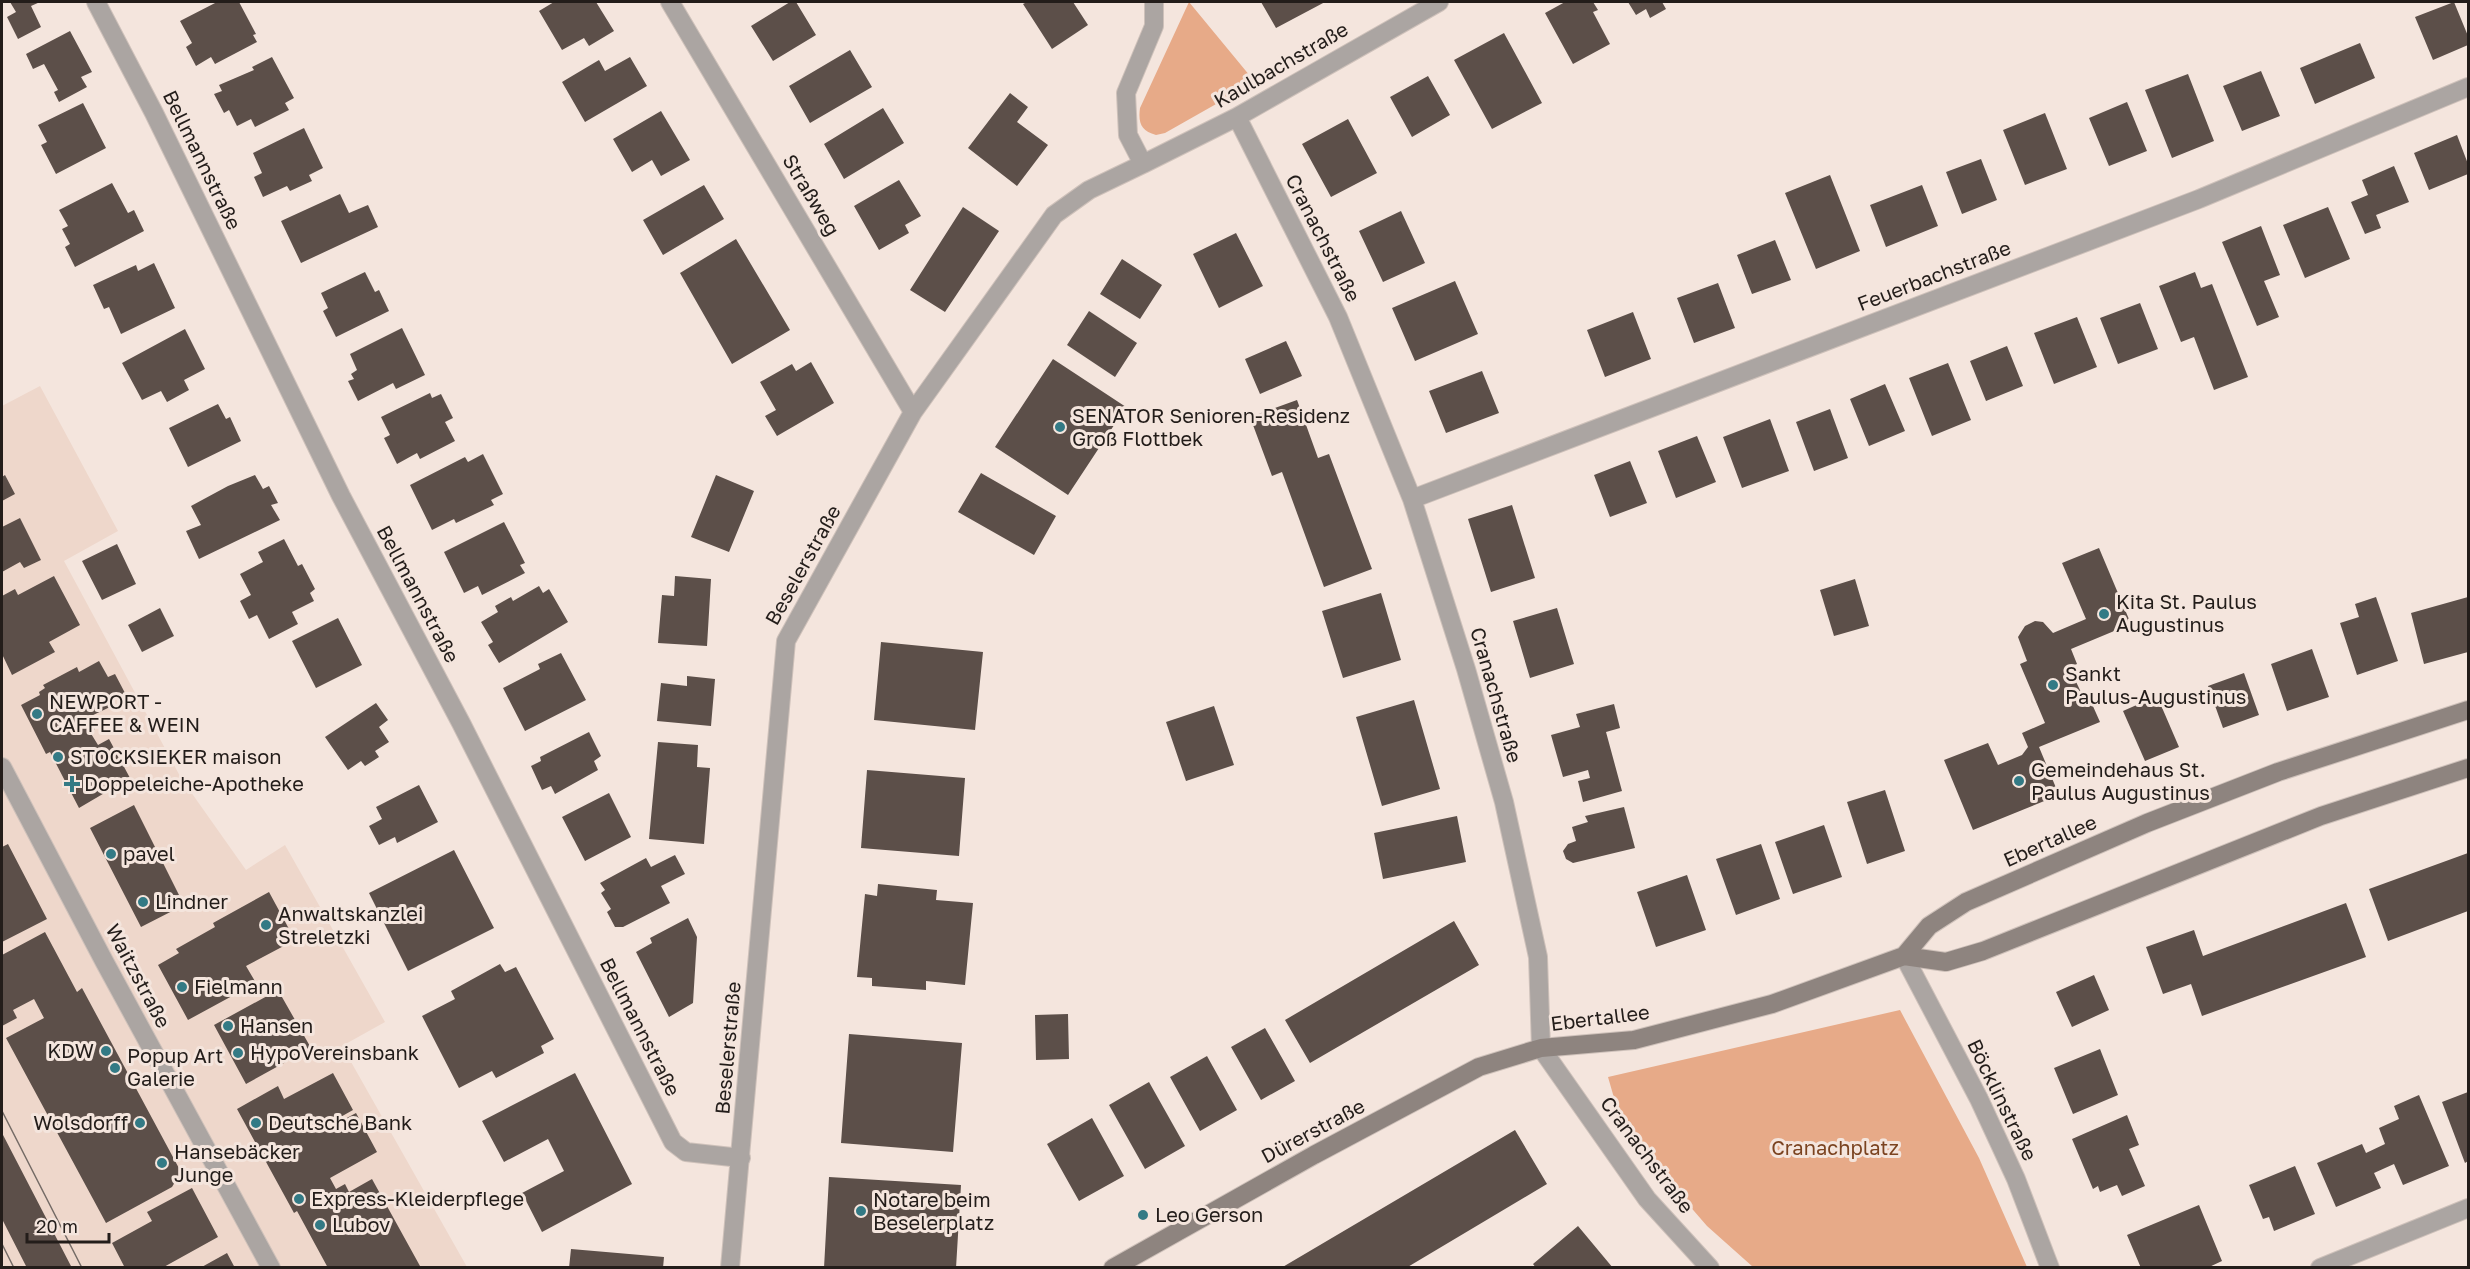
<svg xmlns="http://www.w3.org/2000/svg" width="2470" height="1269" viewBox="0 0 2470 1269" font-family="'Golos Text',sans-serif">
	<rect width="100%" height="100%" fill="#f4e5dd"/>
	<path fill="#eed7cb" d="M40 386 118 531 64 561 181 778 246 870 285 845 385 1022 342 1046 467 1267 5 1268 2 1262V406Z"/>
	<path fill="#e7aa88" d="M1189 2 1255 82 1165 133 1156 135C1141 131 1138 123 1140 108Z
		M1900 1010 1979 1158 2027 1267H1753L1707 1226 1623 1129 1608 1077Z"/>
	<path fill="#5c4f49" d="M10 2H40L31 6 41 27 18 39 7 17 16 12Z
		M217 2H239L256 34 253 35 257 42 215 64 211 57 196 66 186 47 192 43 180 21Z
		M554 2H596L614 31 589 46 584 38 562 50 539 11Z
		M790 2H796L816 35 773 61 751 26Z
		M1027 2H1073L1088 25 1052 49 1023 4Z
		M1261 2H1325L1276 28Z
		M1565 2H1593L1598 10 1593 12 1610 44 1573 64 1545 13Z
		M1628 2H1662L1666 9 1650 18 1646 9 1636 15Z
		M2454 2 2468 36V45L2433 60 2415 17Z
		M70 31 92 72 81 77 87 87 59 102 54 92 58 90 44 64 33 69 26 54Z
		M1504 33 1542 103 1492 129 1454 60Z
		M2360 43 2375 78 2315 104 2300 68Z
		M850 50 872 87 810 123 789 86Z
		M272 57 294 98 285 103 289 110 255 127 251 119 237 126 229 110 224 113 214 94 222 91 219 85 254 70 252 67Z
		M630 57 647 86 585 122 562 82 599 60 605 71Z
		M2261 71 2280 116 2242 131 2223 86Z
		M2188 74 2214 141 2172 158 2145 90Z
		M1428 76 1450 115 1412 137 1390 97Z
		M1010 93 1028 107 1017 122 1048 145 1017 186 968 148Z
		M2127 102 2147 151 2109 166 2089 118Z
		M83 103 106 148 56 174 41 145 47 142 38 125Z
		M883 108 904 143 844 179 824 144Z
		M661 111 690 160 661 176 652 160 632 172 613 139Z
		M2045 113 2067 169 2025 185 2003 130Z
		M1348 119 1377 173 1331 197 1302 144Z
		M304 128 323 168 309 175 312 181 290 191 287 186 263 197 254 177 262 173 253 153Z
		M2457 135 2468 164V174L2429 190 2414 153Z
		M1981 159 1997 200 1962 214 1946 172Z
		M2394 166 2409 202 2376 215 2381 228 2365 234 2351 202 2368 195 2362 180Z
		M1830 175 1860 251 1816 269 1785 193Z
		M899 180 921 216 905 225 909 233 879 250 854 206Z
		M112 183 128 213 134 210 144 231 75 267 65 247 70 244 62 229 68 226 59 210Z
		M704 185 724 219 663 255 643 220Z
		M1922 185 1938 226 1886 247 1870 205Z
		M340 194 349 213 368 205 378 227 301 263 281 221Z
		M963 207 999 231 945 312 910 290Z
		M2328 207 2350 259 2305 278 2283 225Z
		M1401 211 1425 263 1383 282 1359 231Z
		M2261 226 2280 275 2264 281 2279 317 2257 326 2222 242Z
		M1236 233 1263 286 1219 308 1193 254Z
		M736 239 790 330 732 364 680 273Z
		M1775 240 1791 280 1752 294 1737 255Z
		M1122 259 1162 285 1140 319 1100 294Z
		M154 263 175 308 121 334 109 307 104 309 93 285 136 265 138 271Z
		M365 272 375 292 379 290 389 311 336 337 323 311 328 308 321 293Z
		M2195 272 2201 288 2212 284 2248 377 2214 390 2194 337 2181 342 2159 286Z
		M1455 281 1478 334 1415 361 1392 308Z
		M1718 283 1735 328 1694 343 1677 298Z
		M2140 303 2158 349 2118 364 2100 318Z
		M1089 311 1137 343 1115 377 1067 345Z
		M1633 312 1651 359 1605 377 1587 330Z
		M2077 317 2097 367 2054 384 2034 333Z
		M402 328 425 375 396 389 393 383 358 401 348 381 354 379 351 374 357 370 350 354Z
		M185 329 205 369 184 380 189 390 167 402 161 391 142 400 122 363Z
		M1286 341 1302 376 1260 394 1245 359Z
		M2007 346 2023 386 1986 401 1970 361Z
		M1053 359 1126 407 1068 495 995 447Z
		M811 362 834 403 777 436 765 416 776 410 760 382 792 364 796 371Z
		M1948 363 1971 420 1932 436 1909 378Z
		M1482 371 1499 413 1446 433 1429 391Z
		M1885 384 1905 431 1869 446 1850 399Z
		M430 393 432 398 441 394 453 418 445 422 455 441 420 459 417 453 397 464 384 438 390 435 381 417Z
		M1297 400 1318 458 1329 454 1372 569 1324 587 1282 472 1272 476 1250 417Z
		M218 404 226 419 230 417 241 441 188 467 169 428Z
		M1830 409 1848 458 1814 471 1796 422Z
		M1770 419 1789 471 1742 488 1723 437Z
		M1697 436 1716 482 1676 498 1658 451Z
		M483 454 503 494 491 500 494 505 456 523 454 519 432 530 410 485 465 457 468 462Z
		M1630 461 1647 503 1610 517 1594 475Z
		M981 473 1056 516 1034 555 958 512Z
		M5 475 15 494 2 501V477Z
		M255 475 263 489 269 486 278 503 271 505 280 520 199 559 186 531 201 525 191 506 228 486Z
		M716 475 754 491 729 552 691 537Z
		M1512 505 1535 578 1491 592 1468 519Z
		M20 518 41 560 24 568 20 562 2 572V527Z
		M504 522 525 563 520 565 525 573 482 595 478 586 464 593 444 552Z
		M284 539 298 566 302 564 315 589 310 593 314 601 292 612 298 624 269 639 257 615 249 619 240 601 251 595 240 574 263 562 258 552Z
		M117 544 136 584 102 600 82 561Z
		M2099 548 2131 624 2071 649 2077 664 2069 667 2088 707 2092 704 2100 722 2039 747 2059 795 1973 830 1944 760 1988 743 1998 765 2022 755 2028 747 2022 733 2045 723 2020 664 2027 661 2018 637 2025 626 2035 621 2043 622 2053 633 2086 619 2062 563Z
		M54 576 80 625 49 642 55 652 12 675 2 654V596L15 589 18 595Z
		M675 576 711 579 707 646 658 643 662 595 674 596Z
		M1855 579 1869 626 1834 636 1820 590Z
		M539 586 543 593 549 589 568 622 499 663 488 645 493 642 481 622 498 612 495 606 511 597 513 601Z
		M1381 593 1401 660 1343 678 1322 611Z
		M2376 597 2398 661 2357 675 2340 623 2359 617 2355 604Z
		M2468 597V652L2424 664 2411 613Z
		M160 608 174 636 142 652 128 625Z
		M1557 608 1574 664 1530 678 1513 621Z
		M338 618 362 665 316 688 292 641Z
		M881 642 983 652 975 730 874 720Z
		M2312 649 2329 697 2287 711 2271 664Z
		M561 653 586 700 525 731 503 688 540 669 538 664Z
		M99 661 108 677 115 674 125 693 108 701 110 707 89 717 95 729 90 732 98 745 109 739 130 778 79 808 50 752 46 754 21 705 40 695 39 692 45 688 43 685 77 667 79 672Z
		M2244 673 2259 715 2223 728 2208 686Z
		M687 676 715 679 711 726 657 721 661 683 687 686Z
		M2157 696 2179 747 2145 761 2123 711Z
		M1414 700 1440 789 1382 806 1356 717Z
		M376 703 388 720 379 727 389 742 375 751 379 757 365 766 361 761 348 770 325 737Z
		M1614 704 1620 728 1606 732 1622 791 1583 802 1578 781 1590 778 1588 770 1563 777 1551 735 1580 727 1576 714Z
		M1214 706 1234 765 1186 781 1166 722Z
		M589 732 601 756 594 761 598 770 555 794 551 786 542 790 531 766 541 761 540 757Z
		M658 742 698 745 697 767 710 768 704 844 649 839Z
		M867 770 965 778 959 856 861 848Z
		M419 785 438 822 397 843 395 837 379 845 369 826 382 819 376 807Z
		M1885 790 1905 851 1867 864 1847 802Z
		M609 793 631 837 585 861 562 817Z
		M134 805 184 905 141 927 90 828Z
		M1624 807 1635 848 1573 863 1566 859 1563 851 1568 844 1576 841 1572 827 1588 822 1585 816Z
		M1457 816 1466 862 1383 879 1374 833Z
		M1824 825 1842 877 1793 894 1775 842Z
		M8 844 47 919 2 942V847Z
		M1761 844 1780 899 1736 915 1716 859Z
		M454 850 494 928 408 971 369 893Z
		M2468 853V911L2388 941 2369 889Z
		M675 855 685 874 661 886 670 903 623 927H615L607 912 611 909 601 893 605 890 600 883 646 858 651 867Z
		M1687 875 1706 930 1656 947 1637 892Z
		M878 884 937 890 936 900 973 903 965 985 926 981V990L872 986V978L857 977 865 894 877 896Z
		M269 892 295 940 246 966 256 983 188 1020 158 965 179 953 176 949 215 927 213 923Z
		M2346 903 2366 957 2202 1016 2191 984 2163 994 2146 947 2194 930 2203 956Z
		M688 918 697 937 693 1003 669 1017 636 952 652 943 650 938Z
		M1454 921 1479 965 1310 1063 1285 1020Z
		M45 932 77 992 82 988 181 1172 172 1187 106 1223 6 1038 44 1018 34 999 13 1010 17 1018 2 1026V955Z
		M500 964 505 972 516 967 554 1039 541 1046 544 1053 496 1078 492 1071 459 1088 422 1016 455 999 451 991Z
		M2094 975 2109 1010 2072 1027 2056 992Z
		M278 990 311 1048 246 1084 214 1025Z
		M1068 1014 1069 1059 1036 1060 1035 1015Z
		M1265 1028 1295 1081 1261 1100 1231 1047Z
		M849 1034 962 1043 953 1152 841 1143Z
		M2100 1049 2118 1095 2073 1114 2054 1068Z
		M1207 1056 1237 1110 1200 1131 1170 1077Z
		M333 1073 353 1110 328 1124 330 1127 356 1113 377 1152 330 1178 336 1189 345 1184 349 1192 372 1179 420 1266 418 1268H328L297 1211 294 1213 237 1109 278 1086 284 1099Z
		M575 1073 632 1184 542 1232 522 1193 564 1171 548 1139 504 1162 482 1121Z
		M1149 1082 1185 1146 1145 1169 1109 1105Z
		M2468 1092V1161L2465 1163 2442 1102Z
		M2419 1095 2449 1166 2403 1185 2394 1164 2374 1173 2381 1188 2336 1207 2317 1163 2362 1144 2366 1153 2385 1144 2379 1128 2399 1119 2394 1106Z
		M2127 1115 2139 1145 2129 1149 2145 1186 2122 1196 2117 1185 2100 1192 2098 1186 2093 1189 2072 1139Z
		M1092 1118 1124 1176 1079 1201 1047 1144Z
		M1515 1130 1547 1184 1406 1268H1281Z
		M2 1133 72 1268H27L2 1219Z
		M2295 1166 2315 1214 2274 1231 2269 1217 2263 1219 2249 1185Z
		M829 1177 961 1185 956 1268H824Z
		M192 1188 218 1237 162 1268H125L112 1243 152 1221 147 1212Z
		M2199 1205 2222 1261 2207 1268H2141L2127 1235Z
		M1578 1226 1613 1268H1536L1533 1264Z
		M571 1249 664 1257 663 1268H569Z
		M227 1253 235 1268H200Z"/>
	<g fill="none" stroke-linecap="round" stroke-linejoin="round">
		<g stroke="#cec1ba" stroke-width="20">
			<path id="street" d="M96 2 154 113 341 496 461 723 673 1142 686 1152 741 1158
				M670 2 913 412
				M1237 117 1338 317 1412 499 1466 669 1504 802 1538 957 1541 1048 1647 1199 1710 1268
				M1143 164 1237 117 1439 2
				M1412 499 2199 199 2468 87
				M2 767 104 961 271 1268
				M1904 956 1979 1099 2016 1179 2050 1268
				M730 1268 786 641 913 412 1054 215 1089 190 1143 164 1128 135 1126 93 1154 26V2
				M2320 1268 2468 1208"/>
		</g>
		<g stroke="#cec1ba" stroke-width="20">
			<path id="secondary" d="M1904 956 1946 962 1983 951 2321 816 2468 768
				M1113 1268 1314 1155 1479 1067 1541 1048 1634 1040 1772 1004 1904 956 1929 926 1966 902 2147 823 2278 772 2468 710"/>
		</g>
		<use href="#street" stroke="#aba5a2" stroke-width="18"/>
		<use href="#secondary" stroke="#8e847f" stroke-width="18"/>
		<path stroke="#746b66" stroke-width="1.5" d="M2 1111 82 1268
			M2 1244 14 1268"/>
	</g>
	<g fill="#337a85" stroke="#f4e5dd" stroke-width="2">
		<circle cx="1060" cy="427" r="6"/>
		<circle cx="2104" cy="614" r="6"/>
		<circle cx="2053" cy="685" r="6"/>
		<circle cx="37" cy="714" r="6"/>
		<circle cx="58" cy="757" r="6"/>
		<circle cx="2019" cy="781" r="6"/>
		<path d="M69 775h6v6h6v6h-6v6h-6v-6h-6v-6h6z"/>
		<circle cx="111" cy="854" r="6"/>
		<circle cx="143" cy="902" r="6"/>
		<circle cx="266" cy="925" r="6"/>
		<circle cx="182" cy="987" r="6"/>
		<circle cx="228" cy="1026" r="6"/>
		<circle cx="106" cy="1051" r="6"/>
		<circle cx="238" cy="1053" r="6"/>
		<circle cx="115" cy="1068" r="6"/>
		<circle cx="140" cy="1123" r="6"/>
		<circle cx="256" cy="1123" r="6"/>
		<circle cx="162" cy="1163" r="6"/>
		<circle cx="299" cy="1199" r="6"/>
		<circle cx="861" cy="1211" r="6"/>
		<circle cx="1143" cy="1215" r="6"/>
		<circle cx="320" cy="1225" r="6"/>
	</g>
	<g text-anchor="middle" stroke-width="6" stroke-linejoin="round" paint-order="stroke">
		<g font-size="20" fill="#231d1a" stroke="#f4e5dd">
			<text transform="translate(1281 65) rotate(-30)" y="7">Kaulbachstraße</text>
			<text transform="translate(202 160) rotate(64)" y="7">Bellmannstraße</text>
			<text transform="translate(811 195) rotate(59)" y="7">Straßweg</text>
			<text transform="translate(1323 238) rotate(63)" y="7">Cranachstraße</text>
			<text transform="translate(1934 276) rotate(-21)" y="7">Feuerbachstraße</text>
			<text transform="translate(803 565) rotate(-61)" y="7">Beselerstraße</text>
			<text transform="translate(418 594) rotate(62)" y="7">Bellmannstraße</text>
			<text transform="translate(1496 695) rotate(74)" y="7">Cranachstraße</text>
			<text transform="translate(2050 841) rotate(-24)" y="7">Ebertallee</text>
			<text transform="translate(138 976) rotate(62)" y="7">Waitzstraße</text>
			<text transform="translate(1600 1018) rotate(-7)" y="7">Ebertallee</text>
			<text transform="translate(640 1027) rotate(63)" y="7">Bellmannstraße</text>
			<text transform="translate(728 1048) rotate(-85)" y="7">Beselerstraße</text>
			<text transform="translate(2002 1100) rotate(64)" y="7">Böcklinstraße</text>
			<text transform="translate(1313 1131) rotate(-28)" y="7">Dürerstraße</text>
			<text transform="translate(1647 1155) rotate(53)" y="7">Cranachstraße</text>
		</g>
		<g font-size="20" fill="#231d1a" stroke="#f4e5dd" text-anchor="start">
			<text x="1072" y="423">SENATOR Senioren-Residenz<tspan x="1072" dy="23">Groß Flottbek</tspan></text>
			<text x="2116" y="609">Kita St. Paulus<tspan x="2116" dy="23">Augustinus</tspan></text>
			<text x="2065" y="681">Sankt<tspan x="2065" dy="23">Paulus-Augustinus</tspan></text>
			<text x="49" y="709">NEWPORT -<tspan x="49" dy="23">CAFFEE &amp; WEIN</tspan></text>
			<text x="70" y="764">STOCKSIEKER maison</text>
			<text x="2031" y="777">Gemeindehaus St.<tspan x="2031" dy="23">Paulus Augustinus</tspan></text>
			<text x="84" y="791">Doppeleiche-Apotheke</text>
			<text x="123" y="861">pavel</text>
			<text x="155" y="909">Lindner</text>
			<text x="278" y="921">Anwaltskanzlei<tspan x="278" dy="23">Streletzki</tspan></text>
			<text x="194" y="994">Fielmann</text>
			<text x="240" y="1033">Hansen</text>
			<text x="94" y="1058" text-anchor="end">KDW</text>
			<text x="250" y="1060">HypoVereinsbank</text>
			<text x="127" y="1063">Popup Art<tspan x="127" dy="23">Galerie</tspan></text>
			<text x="128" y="1130" text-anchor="end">Wolsdorff</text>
			<text x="268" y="1130">Deutsche Bank</text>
			<text x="174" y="1159">Hansebäcker<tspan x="174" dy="23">Junge</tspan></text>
			<text x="311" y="1206">Express-Kleiderpflege</text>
			<text x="873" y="1207">Notare beim<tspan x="873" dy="23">Beselerplatz</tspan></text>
			<text x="1155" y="1222">Leo Gerson</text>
			<text x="332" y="1232">Lubov</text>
		</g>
		<g font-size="20" fill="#7b4320" stroke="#f4e5dd">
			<text x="1835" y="1155">Cranachplatz</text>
		</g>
	</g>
	<rect width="2470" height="1269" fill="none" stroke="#231d1a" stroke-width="6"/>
	<path d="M27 1233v9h82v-9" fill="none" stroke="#231d1a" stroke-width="3"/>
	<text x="36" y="1233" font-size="18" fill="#231d1a" stroke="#f4e5dd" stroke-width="4.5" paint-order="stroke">20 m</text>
</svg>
